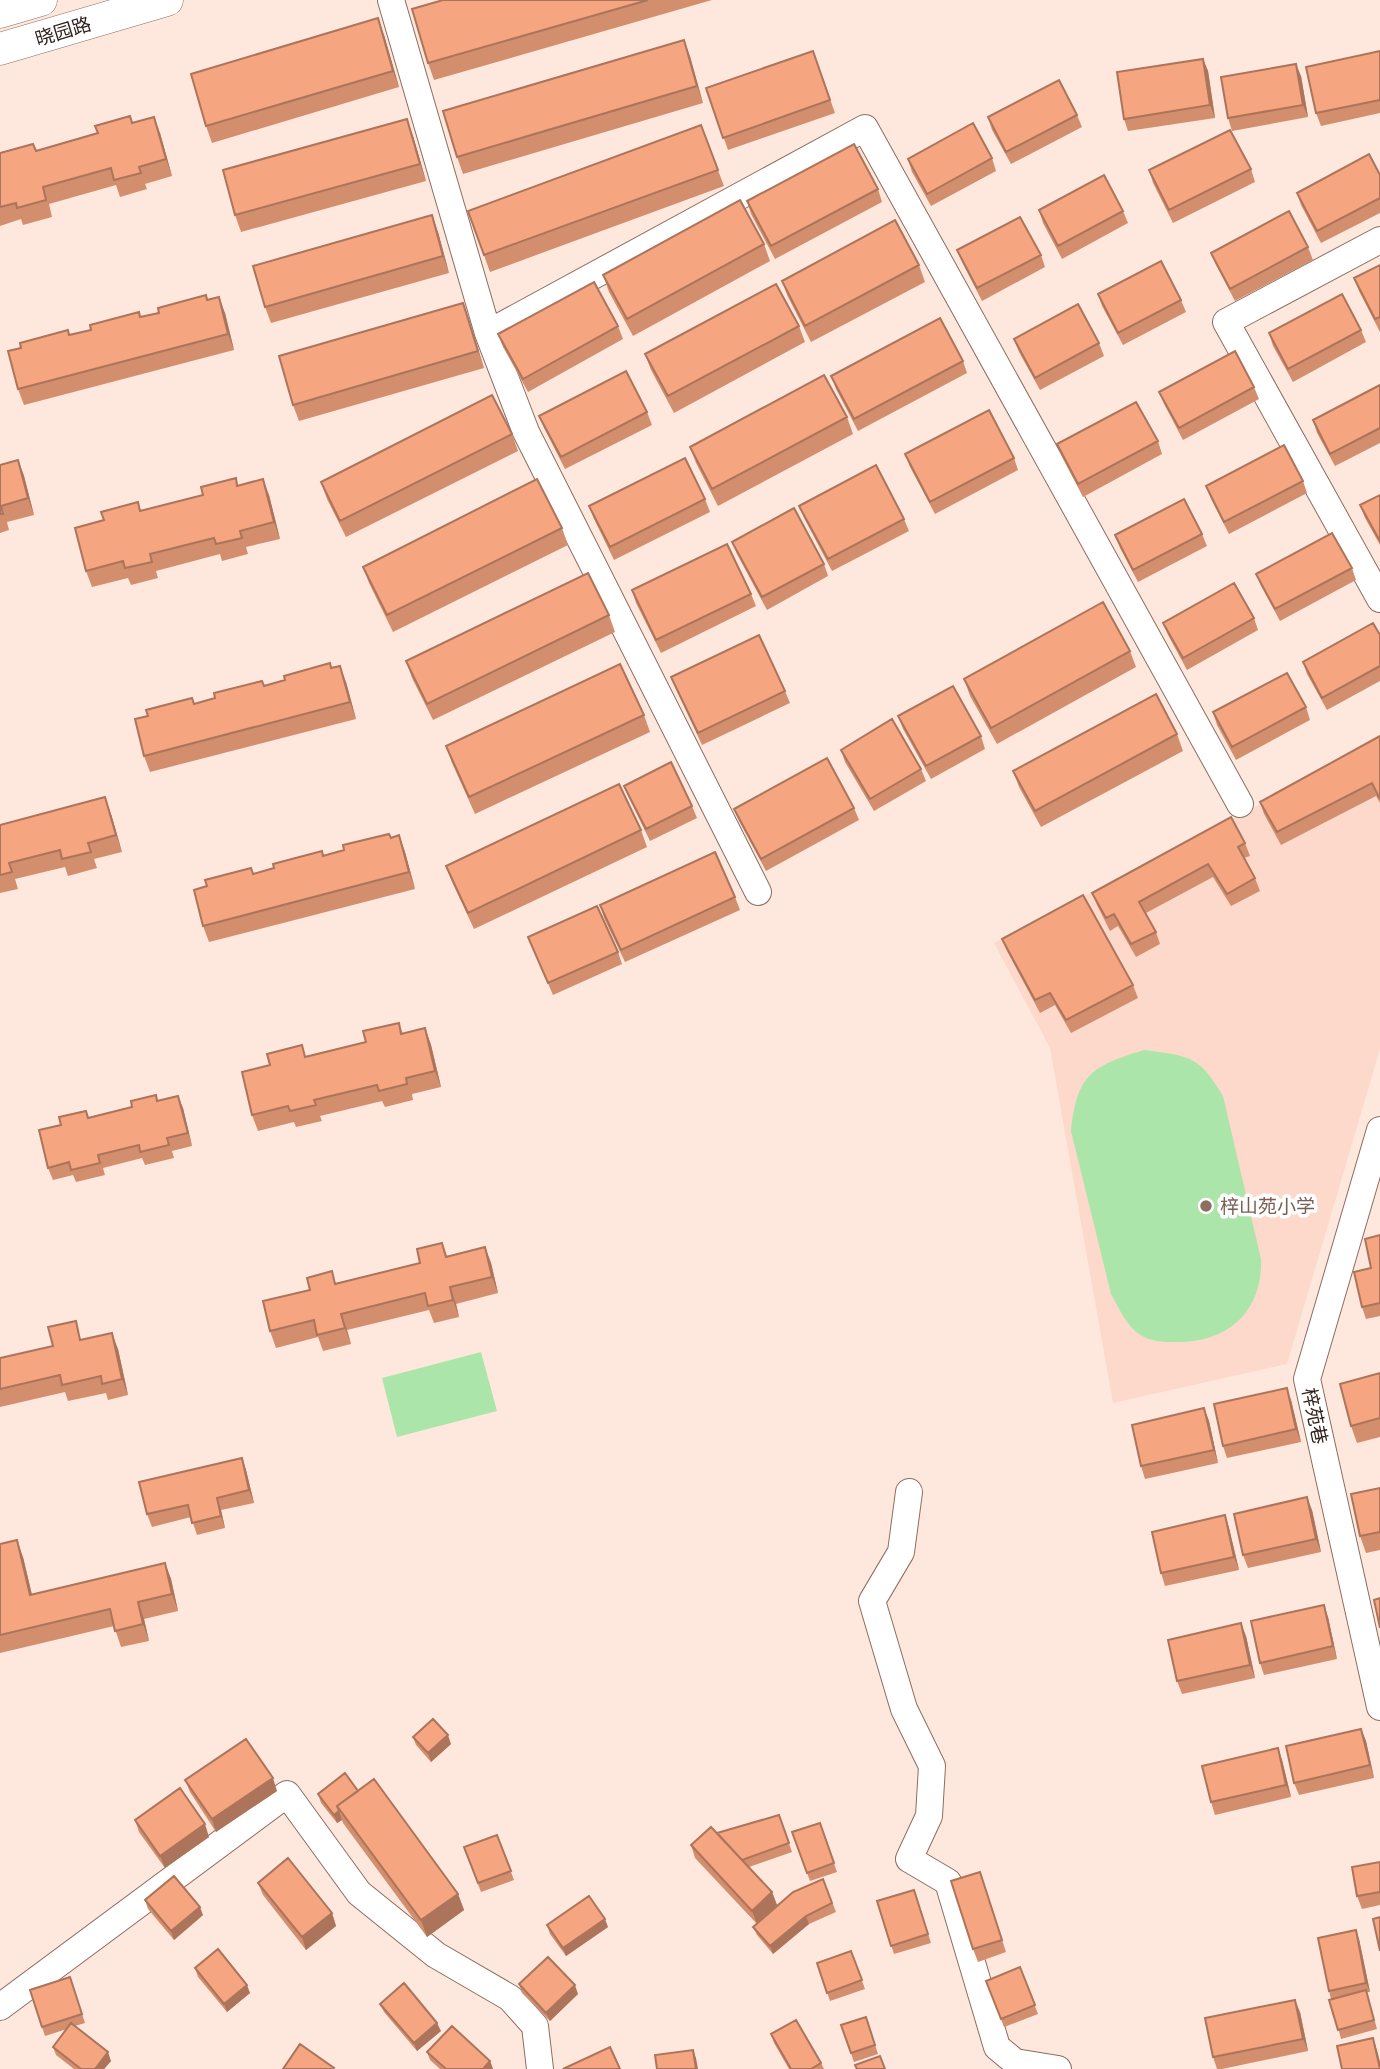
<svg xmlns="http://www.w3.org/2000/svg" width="1380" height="2069" viewBox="0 0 1380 2069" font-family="'Asap Condensed','Noto Sans SC',sans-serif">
	<rect width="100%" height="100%" fill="#fee8de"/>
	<path fill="#fcd9ca" d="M1380 742V1049L1287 1364 1113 1403 1050 1048 994 943Z"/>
	<path fill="#ace5aa" d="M1144 1050C1189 1056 1199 1055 1223 1096L1261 1259C1263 1312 1227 1343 1176 1342 1162 1342 1151 1342 1139 1334 1126 1325 1119 1308 1111 1294L1071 1131C1077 1074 1092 1066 1144 1050Z
		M481 1352 497 1411 397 1437 382 1378Z"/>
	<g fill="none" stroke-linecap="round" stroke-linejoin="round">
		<g stroke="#8d6d5f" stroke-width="28">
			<path id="minor" d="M391 0 488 333 526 432 758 892
				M1380 240 1226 322 1380 599
				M488 333 865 128 1240 804
				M1380 1130 1307 1379 1380 1707
				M909 1492 901 1552 872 1601 904 1709 932 1766 929 1816 909 1859 948 1882 997 2047 1015 2062 1058 2069
				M0 2007 287 1794 359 1893 436 1955 510 1998 535 2026 540 2069"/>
		</g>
		<g stroke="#8d6d5f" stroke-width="33">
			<path id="tertiary" d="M0 12 41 0
				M0 49 167 0"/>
		</g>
		<use href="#minor" stroke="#fff" stroke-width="26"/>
		<use href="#tertiary" stroke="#fff" stroke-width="32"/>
	</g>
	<path fill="#d38e6e" d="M443 0H712L434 80 428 63Z
		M384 35 399 87 212 143 206 126Z
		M684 40 703 103 463 174 457 157Z
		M813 51 835 113 728 150 706 88Z
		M1380 51V113L1321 126 1316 113Z
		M1203 59 1208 71 1215 118 1128 131 1124 119Z
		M1301 76 1308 117 1232 131 1228 118Z
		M1077 115 1082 127 1011 164 992 130 988 117Z
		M133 123 160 133 172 176 145 184 147 189 120 197 116 185 49 204 52 217 23 225 21 219 0 226V153L36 151Z
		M701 125 724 186 490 272 468 211Z
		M413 136 426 181 241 232 235 215Z
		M992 158 996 171 931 206 912 172 908 159Z
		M1251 169 1255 182 1173 223 1153 183 1149 170Z
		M1380 175V213L1321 243 1301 205 1297 193Z
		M878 189 882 202 775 259 751 214 747 201Z
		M1039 210 1123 211 1128 223 1062 259 1043 223Z
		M438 232 449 273 271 323 265 307Z
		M764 244 770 261 633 336 609 292 603 275Z
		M1308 247 1313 260 1235 301 1216 265 1211 253Z
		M957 250 1041 255 1045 267 982 301 962 262Z
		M919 265 925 282 811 342 788 297 782 281Z
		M1380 265V332L1359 291 1354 278Z
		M1098 294 1181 300 1186 312 1123 345 1102 306Z
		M207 300 225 313 234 350 24 405 18 389 70 335 91 330 139 312 140 317Z
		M463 303 484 368 299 421 293 405Z
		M618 326 623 339 528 392 503 347 498 334Z
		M799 326 805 342 674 413 651 370 645 354Z
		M1361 330 1366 342 1293 382 1273 346 1269 333Z
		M1014 339 1099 343 1104 356 1040 390 1019 352Z
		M963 361 967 373 858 431 836 389 831 376Z
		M1380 385V443L1335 466 1317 433 1313 420Z
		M1254 387 1259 399 1183 440 1164 404 1159 392Z
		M647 412 652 425 565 469 544 428 539 416Z
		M847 417 853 434 718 506 696 463 690 447Z
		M512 434 518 451 346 537 327 499 321 482Z
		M1158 441 1162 454 1083 497 1062 457 1057 444Z
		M905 454 1014 458 1018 470 935 514 910 467Z
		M18 460 24 476 34 515 7 522 9 530 0 533V465Z
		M236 478 238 485 269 495 280 539 246 547 248 554 222 561 220 554 156 571 158 578 131 585 128 578 92 587 86 571 141 511 203 495Z
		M1303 481 1307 493 1229 534 1211 499 1206 486Z
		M1380 495V545L1365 518 1360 505Z
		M705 499 710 512 614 560 594 519 589 506Z
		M799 506 904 519 909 531 832 571 804 518Z
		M562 528 568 545 393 632 369 583 363 567Z
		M1202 534 1207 546 1138 582 1120 548 1115 535Z
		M732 542 824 564 828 576 767 610 737 554Z
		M1352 568 1356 580 1280 621 1261 586 1256 574Z
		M632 590 751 594 756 606 661 653 636 603Z
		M609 615 615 632 433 720 412 678 406 661Z
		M1254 618 1258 630 1187 670 1168 635 1163 623Z
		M1380 635V681L1327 710 1307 674 1303 662Z
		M1130 651 1136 667 997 744 970 696 964 679Z
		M671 677 785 691 790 703 702 745 676 689Z
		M346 682 356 719 150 772 144 756 194 704 264 685Z
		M1306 707 1310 720 1236 760 1217 725 1213 712Z
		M644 715 650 732 475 814 452 763 446 746Z
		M898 716 981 736 985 749 931 779 903 729Z
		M1177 734 1183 751 1041 827 1019 787 1013 771Z
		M1380 736V803L1376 796 1281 845 1264 814 1260 802Z
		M841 750 921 769 926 781 874 811 845 762Z
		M624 786 692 806 697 818 650 841 629 798Z
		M854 808 859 820 766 871 739 821 734 809Z
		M111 814 122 852 94 859 97 868 68 876 65 867 15 879 18 889 0 893V825Z
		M641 830 647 847 474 929 452 882 446 866Z
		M399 835 405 852 415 889 209 942 203 926 253 874Z
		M1245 843 1250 856 1244 858 1255 878 1260 891 1231 906 1213 877 1146 913 1156 932 1160 944 1136 957 1118 926 1110 931 1097 905 1092 893Z
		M735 897 740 910 625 962 604 918 600 905Z
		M528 937 618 952 622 964 553 995Z
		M1002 939 1133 985 1138 998 1071 1033 1055 1005 1040 1013 1007 951Z
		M399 1023 403 1034 425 1028 431 1045 441 1087 412 1094 413 1100 385 1107 382 1101 320 1116 322 1121 296 1127 294 1122 258 1131 252 1115 306 1056 366 1042Z
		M156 1095 158 1101 183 1108 192 1146 172 1151 174 1158 145 1165 142 1158 103 1168 105 1175 76 1182 73 1175 53 1180 48 1168 89 1118 132 1107Z
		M1380 1235V1316L1366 1319 1362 1307Z
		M442 1243 447 1256 485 1247 491 1263 498 1293 456 1304 459 1317 434 1323 429 1310 347 1330 351 1344 323 1351 318 1337 276 1348 270 1331 336 1283 420 1263Z
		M82 1339 118 1349 128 1395 108 1400 106 1393 68 1401 65 1392 0 1407V1358Z
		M1380 1373V1437L1357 1443 1351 1426Z
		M1291 1400 1301 1442 1227 1458 1223 1446Z
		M1204 1408 1209 1421 1218 1463 1145 1479 1141 1466Z
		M242 1458 246 1470 254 1503 221 1510 225 1528 197 1535 191 1517 152 1527 147 1514Z
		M1380 1488V1550L1366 1553 1360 1536Z
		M1312 1510 1321 1552 1248 1568 1243 1555Z
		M1225 1515 1229 1528 1239 1570 1165 1586 1161 1573Z
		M0 1544 23 1557 32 1595 165 1563 171 1579 178 1611 144 1619 149 1641 121 1647 114 1626 0 1653Z
		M1328 1617 1337 1659 1264 1675 1260 1663Z
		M1246 1636 1255 1678 1182 1694 1177 1681Z
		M1361 1729 1366 1741 1374 1778 1299 1795 1294 1783Z
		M413 1737 451 1744 431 1762 416 1745Z
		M1278 1748 1282 1760 1291 1797 1215 1815 1211 1802Z
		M185 1780 277 1791 216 1832 190 1792Z
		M358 1791 458 1894 464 1910 427 1937 343 1823 342 1820 337 1823 321 1803 318 1794Z
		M779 1815 792 1852 749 1867 772 1892 777 1905 757 1924 695 1858 691 1845 718 1834Z
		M135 1820 209 1837 165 1868 139 1832Z
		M820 1823 837 1872 810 1881 792 1832Z
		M497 1835 514 1880 481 1892 464 1847Z
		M1380 1862V1905L1362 1909 1357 1896Z
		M823 1879 836 1912 809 1924 773 1954 757 1935 753 1927Z
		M258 1883 332 1913 336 1926 306 1950 263 1895Z
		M984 1884 1006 1952 978 1962 973 1949Z
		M917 1898 931 1943 894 1954 877 1901Z
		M145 1900 203 1915 174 1940 148 1909Z
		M547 1925 608 1927 566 1956 550 1934Z
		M1359 1939 1370 1992H1367L1377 2029 1341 2039 1329 1991Z
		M851 1951 865 1989 830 2001 817 1963Z
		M1020 1967 1038 2014 1004 2027 986 1981Z
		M195 1968 250 1993 227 2012 198 1977Z
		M70 1977 85 2023 75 2026 111 2061 104 2069H74L56 2055 53 2047 67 2029 45 2036 30 1990Z
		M519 1984 578 1994 550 2021 522 1993Z
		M380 2004 441 2031 417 2051 384 2012Z
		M1300 2012 1308 2051 1222 2069H1217L1213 2057Z
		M866 2017 878 2054 854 2062 841 2025Z
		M771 2034 821 2063 824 2069H789L774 2043Z
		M427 2052 490 2061 493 2069H440L430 2060Z"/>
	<path fill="#ac745a" d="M378 18 384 35 399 87 393 71Z
		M684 40 690 56 703 103 697 86Z
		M1203 59 1208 71 1215 118 1210 105Z
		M1296 64 1301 76 1308 117 1303 105Z
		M154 117 160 133 172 176 166 159Z
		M407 119 413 136 426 181 420 164Z
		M432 215 438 232 449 273 443 256Z
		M219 297 225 313 234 350 228 334Z
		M463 303 469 319 484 368 478 351Z
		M18 460 24 476 34 515 28 498Z
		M263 479 269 495 280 539 274 522Z
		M340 666 346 682 356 719 350 702Z
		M105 797 111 814 122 852 116 835Z
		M399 835 405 852 415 889 409 872Z
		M425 1028 431 1045 441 1087 435 1071Z
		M178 1096 183 1108 192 1146 188 1133Z
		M485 1247 491 1263 498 1293 492 1277Z
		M450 1287 456 1304 459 1317 453 1300Z
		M341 1314 347 1330 351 1344 345 1328Z
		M112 1333 118 1349 128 1395 122 1379Z
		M1287 1388 1291 1400 1301 1442 1296 1429Z
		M1204 1408 1209 1421 1218 1463 1214 1450Z
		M242 1458 246 1470 254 1503 249 1490Z
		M1307 1497 1312 1510 1321 1552 1316 1539Z
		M217 1498 221 1510 225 1528 221 1516Z
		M1225 1515 1229 1528 1239 1570 1234 1557Z
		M17 1540 23 1557 36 1612 30 1595Z
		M165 1563 171 1579 178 1611 172 1594Z
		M138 1602 144 1619 149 1641 143 1624Z
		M1324 1605 1328 1617 1337 1659 1333 1646Z
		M1241 1623 1246 1636 1255 1678 1250 1665Z
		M1361 1729 1366 1741 1374 1778 1370 1765Z
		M448 1735 451 1744 431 1762 428 1753Z
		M1278 1748 1282 1760 1291 1797 1286 1785Z
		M273 1778 277 1791 216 1832 212 1819Z
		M339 1811 342 1820 337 1823 334 1815Z
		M205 1824 209 1837 165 1868 160 1856Z
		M772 1892 777 1905 757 1924 752 1911Z
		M458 1894 464 1910 427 1937 421 1920Z
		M200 1907 203 1915 174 1940 171 1931Z
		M332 1913 336 1926 306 1950 302 1937Z
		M806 1916 809 1924 773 1954 770 1946Z
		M605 1919 608 1927 566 1956 563 1948Z
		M1356 1930 1359 1939 1370 1992 1366 1983Z
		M247 1985 250 1993 227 2012 224 2004Z
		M575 1985 578 1994 550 2021 546 2013Z
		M1295 2000 1300 2012 1308 2051 1303 2039Z
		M437 2023 441 2031 417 2051 414 2043Z
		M1373 2038 1377 2050 1380 2062V2069Z
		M693 2050 696 2058 698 2069H696Z
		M108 2052 111 2061 104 2069H95Z
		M490 2061 493 2069H483Z"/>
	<path fill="#f5a580" stroke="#ac745a" stroke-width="2" d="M443 0H648L428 63 412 9Z
		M378 18 393 71 206 126 191 74Z
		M684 40 697 86 457 157 443 111Z
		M813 51 830 100 723 138 706 88Z
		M1380 51V100L1316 113 1306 67Z
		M1203 59 1210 105 1124 119 1117 72Z
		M1296 64 1303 105 1228 118 1221 77Z
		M1059 80 1077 115 1006 152 988 117Z
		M130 116 132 123 154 117 166 159 139 167 141 173 114 180 111 168 43 187 46 200 17 208 16 203 0 207V153L33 144 36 151 98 133 95 126Z
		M407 119 420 164 235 215 223 170Z
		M973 123 992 158 927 194 908 159Z
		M701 125 718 170 484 255 468 211Z
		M1230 130 1251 169 1169 210 1149 170Z
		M854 144 878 189 771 246 747 201Z
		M1369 154 1380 175V198L1317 231 1297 193Z
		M1104 175 1123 211 1058 246 1039 210Z
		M740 200 764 244 627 319 603 275Z
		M1289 211 1308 247 1230 289 1211 253Z
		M432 215 443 256 265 307 253 266Z
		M1020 217 1041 255 977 288 957 250Z
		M895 220 919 265 805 326 782 281Z
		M1161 261 1181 300 1118 333 1098 294Z
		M1380 265V317L1375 319 1354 278Z
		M594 282 618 326 523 379 498 334Z
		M776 284 799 326 668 396 645 354Z
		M1342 294 1361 330 1288 369 1269 333Z
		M206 295 207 300 219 297 228 334 18 389 8 351 21 348 20 343 68 330 69 335 91 330 90 325 139 312 140 317 159 313 158 308Z
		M463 303 478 351 293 405 279 356Z
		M1078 304 1099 343 1035 378 1014 339Z
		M940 318 963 361 854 419 831 376Z
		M1235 351 1254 387 1179 428 1159 392Z
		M626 371 647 412 561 457 539 416Z
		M824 375 847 417 712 489 690 447Z
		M1380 385V428L1330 454 1313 420Z
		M492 395 512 434 340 521 321 482Z
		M1136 402 1158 441 1078 484 1057 444Z
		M989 410 1014 458 930 502 905 454Z
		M1284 445 1303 481 1224 522 1206 486Z
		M685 458 705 499 610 547 589 506Z
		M18 460 28 498 1 506 3 514H0V465Z
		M876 465 904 519 828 559 799 506Z
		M236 478 237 486 263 479 274 522 240 531 242 538 216 544 214 538 150 554 152 562 125 568 123 561 86 571 75 528 104 520 101 512 138 502 140 511 203 495 201 487Z
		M537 479 562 528 387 615 363 567Z
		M1380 495V541L1360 505Z
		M1184 499 1202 534 1133 570 1115 535Z
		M794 508 824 564 762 597 732 542Z
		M1332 533 1352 568 1275 609 1256 574Z
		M727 544 751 594 656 640 632 590Z
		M588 573 609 615 427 704 406 661Z
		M1234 583 1254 618 1183 658 1163 623Z
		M1103 602 1130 651 991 728 964 679Z
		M1373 623 1380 635V666L1322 698 1303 662Z
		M759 635 785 691 698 733 671 677Z
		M330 663 331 668 340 666 350 702 144 756 135 719 148 716 146 710 192 698 194 704 215 698 214 693 262 681 264 686 285 680 284 676Z
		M620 664 644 715 469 797 446 746Z
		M1287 673 1306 707 1232 747 1213 712Z
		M953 686 981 736 926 766 898 716Z
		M1156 694 1177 734 1035 811 1013 771Z
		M892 719 921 769 870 799 841 750Z
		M1380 736V799L1372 783 1277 832 1260 802Z
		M827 758 854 808 761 859 734 809Z
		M671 762 692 806 646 829 624 786Z
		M619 784 641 830 468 913 446 866Z
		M105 797 116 835 88 843 91 852 62 859 60 850 9 863 12 872 0 875V825Z
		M1231 817 1245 843 1238 847 1255 878 1227 894 1208 864 1139 902 1156 932 1131 944 1114 914 1106 918 1092 893Z
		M389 834 391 838 399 835 409 872 203 926 194 890 207 886 205 880 251 868 253 874 274 868 273 864 322 851 323 856 344 850 343 845Z
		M715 852 735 897 621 950 600 905Z
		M1083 895 1133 985 1066 1020 1050 993 1035 1000 1002 939Z
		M597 906 618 952 548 983 528 937Z
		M399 1023 401 1034 425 1028 435 1071 406 1078 407 1084 379 1091 377 1085 314 1100 316 1105 290 1111 288 1106 252 1115 242 1072 270 1065 267 1054 302 1045 305 1057 366 1042 363 1031Z
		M156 1095 157 1101 178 1096 188 1133 167 1138 169 1145 140 1152 139 1145 98 1155 100 1163 71 1170 69 1162 48 1168 39 1130 61 1125 59 1117 86 1111 88 1118 132 1107 131 1101Z
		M1380 1235V1303L1362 1307 1354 1272 1371 1268 1365 1239Z
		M442 1243 446 1257 485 1247 492 1277 450 1287 453 1300 428 1306 425 1293 341 1314 345 1328 317 1335 314 1320 270 1331 263 1301 310 1290 307 1278 332 1271 335 1284 420 1263 417 1249Z
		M76 1321 80 1340 112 1333 122 1379 102 1384 101 1376 62 1385 60 1375 0 1389V1358L53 1346 48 1327Z
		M1380 1373V1418L1351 1426 1340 1384Z
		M1287 1388 1296 1429 1223 1446 1214 1404Z
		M1204 1408 1214 1450 1141 1466 1132 1425Z
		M242 1458 249 1490 217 1498 221 1516 192 1523 188 1505 147 1514 139 1482Z
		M1380 1488V1532L1360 1536 1351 1494Z
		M1307 1497 1316 1539 1243 1555 1234 1514Z
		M1225 1515 1234 1557 1161 1573 1152 1532Z
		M17 1540 30 1595 165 1563 172 1594 138 1602 143 1624 115 1631 110 1609 0 1635V1544Z
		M1380 1598V1628L1374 1600Z
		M1324 1605 1333 1646 1260 1663 1251 1621Z
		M1241 1623 1250 1665 1177 1681 1168 1640Z
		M433 1719 448 1735 428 1753 413 1737Z
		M1361 1729 1370 1765 1294 1783 1286 1746Z
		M246 1739 273 1778 212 1819 185 1780Z
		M1278 1748 1286 1785 1211 1802 1202 1766Z
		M345 1773 358 1791 337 1806 339 1811 334 1815 318 1794Z
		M374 1779 458 1894 421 1920 337 1806Z
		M180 1788 205 1824 160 1856 135 1820Z
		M779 1815 789 1843 742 1860 717 1833Z
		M820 1823 834 1863 807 1873 792 1832Z
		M711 1827 772 1892 752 1911 691 1845Z
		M497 1835 511 1871 478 1883 464 1847Z
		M288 1858 332 1913 302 1937 258 1883Z
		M1380 1862V1892L1357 1896 1352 1867Z
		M980 1872 1002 1940 973 1949 951 1881Z
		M174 1876 200 1907 171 1931 145 1900Z
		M823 1879 832 1903 806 1916 770 1946 753 1927 793 1892Z
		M914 1890 928 1934 891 1946 877 1901Z
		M589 1896 605 1919 563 1948 547 1925Z
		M1380 1917V1951L1373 1919Z
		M1356 1930 1366 1983 1329 1991 1318 1938Z
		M218 1949 247 1985 224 2004 195 1968Z
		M851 1951 862 1980 827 1993 817 1963Z
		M548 1957 575 1985 546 2013 519 1984Z
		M1020 1967 1035 2005 1001 2019 986 1981Z
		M70 1977 82 2014 42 2027 30 1990Z
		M404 1983 437 2023 414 2043 380 2004Z
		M1366 1990 1374 2020 1338 2030 1329 2000Z
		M1295 2000 1303 2039 1213 2057 1205 2018Z
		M866 2017 875 2045 851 2053 841 2025Z
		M796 2020 821 2063 811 2069H791L771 2034Z
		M71 2023 108 2052 95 2069H81L53 2047Z
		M452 2026 490 2061 483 2069H446L427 2052Z
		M1373 2038 1380 2069H1342L1337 2046Z
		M300 2044 334 2068 333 2069H283Z
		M610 2047 620 2069H563Z
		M693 2050 696 2069H657L655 2055Z
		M880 2056 885 2069H857L855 2065Z"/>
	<circle fill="#8d6e63" stroke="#fff" stroke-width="2.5" cx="1206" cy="1206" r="7"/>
	<g text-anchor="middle" stroke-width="7" stroke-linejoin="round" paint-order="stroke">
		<g font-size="19" fill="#30231d" stroke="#fff">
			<text transform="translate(63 31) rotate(-17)" y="7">晓园路</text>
			<text transform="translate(1315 1416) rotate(78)" y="7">梓苑巷</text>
		</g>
		<g font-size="19" fill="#785e54" stroke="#fff" text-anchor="start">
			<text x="1220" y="1213">梓山苑小学</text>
		</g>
	</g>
</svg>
